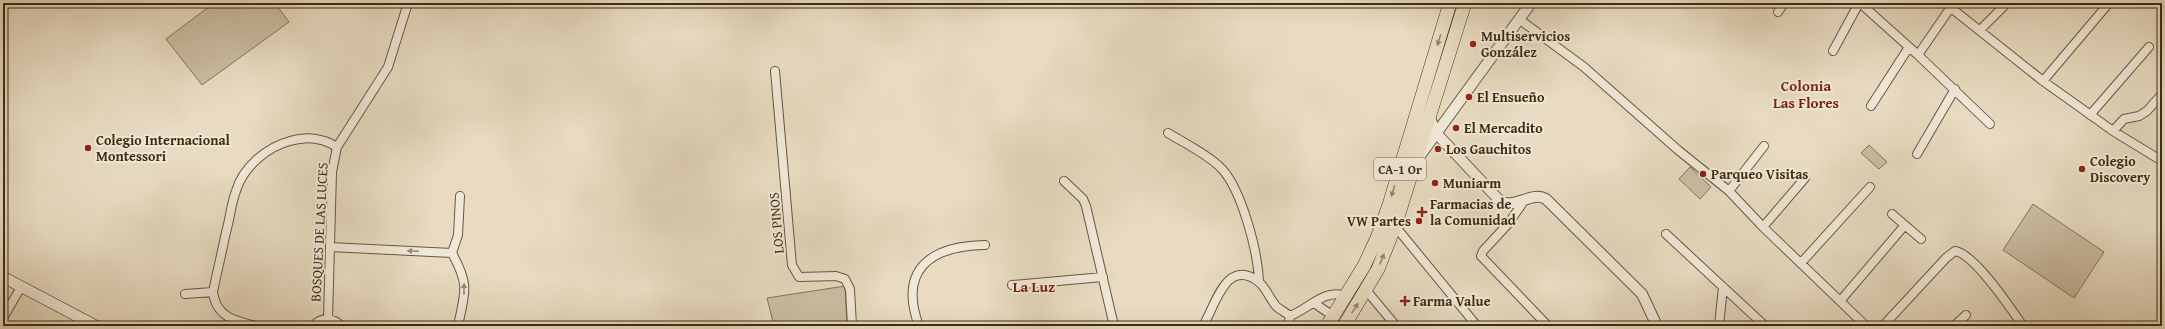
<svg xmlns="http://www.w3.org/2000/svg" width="2165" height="329" viewBox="0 0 2165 329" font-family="'Gentium Book Plus',serif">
	<rect width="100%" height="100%" fill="#e8dbc1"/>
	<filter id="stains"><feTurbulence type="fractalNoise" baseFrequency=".005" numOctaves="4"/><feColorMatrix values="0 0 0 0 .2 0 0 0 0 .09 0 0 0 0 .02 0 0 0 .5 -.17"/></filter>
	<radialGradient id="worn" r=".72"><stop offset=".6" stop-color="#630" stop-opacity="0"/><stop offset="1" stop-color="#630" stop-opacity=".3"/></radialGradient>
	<path fill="#cbbda3" stroke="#84745a" d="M214 3H275L289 22 202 85 166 39Z
		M1869 145 1887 162 1879 169 1861 153Z
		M1690 167 1711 187 1700 199 1679 179Z
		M2033 204 2104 252 2074 298 2003 250Z
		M845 286 847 326H774L767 298Z"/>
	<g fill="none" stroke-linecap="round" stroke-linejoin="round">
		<g stroke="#68583e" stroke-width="10">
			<path id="minor" d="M1860 3 1918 55 1990 124
				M1945 3 2043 81 2113 131 2162 161
				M1778 12 1784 3
				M1519 19 1584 67 1678 150 1729 191 1763 227 1866 326
				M1980 30 2007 3
				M1833 51 1859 3
				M1918 55 1953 4
				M775 71 792 265 799 277 836 276 845 279 850 289 852 326
				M2043 81 2109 3
				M1871 106 1909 47
				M2090 115 2149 47
				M2113 131 2124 119 2139 116 2147 111 2162 94
				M1168 133C1184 143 1209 155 1222 169 1242 191 1258 252 1259 282
				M1917 154 1955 89
				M1064 181 1083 199 1086 206 1114 326
				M1729 191 1764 146
				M1524 201 1508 224 1483 251 1481 256 1548 326
				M1892 214 1921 239
				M1395 226 1477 326
				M1763 227 1805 178
				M1666 234 1765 326
				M330 247 452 253
				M1801 263 1870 187
				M1012 285 1103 277
				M1366 290 1396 326
				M185 294 213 292
				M1841 300 1905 225
				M1314 303 1333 316
				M3 318 21 287
				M328 319 332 172 337 147 388 67 408 3
				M256 326C235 321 216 317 213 292 217 272 222 252 226 232 230 219 231 204 236 191 243 167 267 147 290 141 306 136 323 138 337 147
				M313 326C321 317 333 317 341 326
				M458 326C465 291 470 286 452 253L458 235 460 196
				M919 326C898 269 931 246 985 245
				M1203 326C1215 307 1226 256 1259 282 1267 289 1270 300 1277 307 1281 310 1286 313 1290 316 1310 308 1325 288 1346 296
				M1288 326 1290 316
				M1719 326 1723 287
				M1883 326 1946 258 1955 251C1975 254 2011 309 2023 326
				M1954 326 1966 315"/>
		</g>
		<g stroke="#68583e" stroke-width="12">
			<path id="tertiary" d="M1430 118 1436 133 1501 202C1517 208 1532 191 1546 199L1642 294 1657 326
				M1419 157 1531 3"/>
		</g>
		<g stroke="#3e2c12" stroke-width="12">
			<path id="secondary" d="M3 277 96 326"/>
		</g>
		<g stroke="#3e2c12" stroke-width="14">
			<path id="trunk" d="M1327 326 1364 266 1377 238 1389 205 1450 3
				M1344 326 1378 269 1395 226 1465 3"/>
		</g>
		<use href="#minor" stroke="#f0e8d7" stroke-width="8"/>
		<use href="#tertiary" stroke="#f0e8d7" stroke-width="10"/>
		<use href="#secondary" stroke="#f0e8d7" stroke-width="11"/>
		<use href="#trunk" stroke="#e8dbc1" stroke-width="13"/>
	</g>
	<defs><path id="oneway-solid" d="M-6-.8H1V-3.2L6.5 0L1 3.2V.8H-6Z"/></defs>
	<g fill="#93846a">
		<use href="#oneway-solid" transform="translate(1439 40) rotate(107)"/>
		<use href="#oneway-solid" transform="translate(1393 191) rotate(107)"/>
		<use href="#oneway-solid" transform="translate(1382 259) rotate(-68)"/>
		<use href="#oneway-solid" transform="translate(1355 308) rotate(-58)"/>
	</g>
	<g fill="#978a74">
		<use href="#oneway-solid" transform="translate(413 251) rotate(-177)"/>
		<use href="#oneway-solid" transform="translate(464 289) rotate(-90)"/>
	</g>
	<g fill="#8f2418" stroke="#f0e8d7" stroke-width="1.5">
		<circle cx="1473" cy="44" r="4"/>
		<circle cx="1469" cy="97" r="4"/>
		<circle cx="1456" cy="128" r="4"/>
		<circle cx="88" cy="148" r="4"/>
		<circle cx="1438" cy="149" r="4"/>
		<circle cx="2082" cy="169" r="4"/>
		<circle cx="1703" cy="174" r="4"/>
		<circle cx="1435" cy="183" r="4"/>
		<path d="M1420 206h4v4h4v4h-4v4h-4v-4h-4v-4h4z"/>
		<circle cx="1419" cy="221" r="4"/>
		<path d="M1403 295h4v4h4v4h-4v4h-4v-4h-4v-4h4z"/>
	</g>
	<g text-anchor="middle" stroke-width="4" stroke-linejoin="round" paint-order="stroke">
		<rect fill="#f0e8d7" stroke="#73644d" stroke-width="1" x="1374" y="158" width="52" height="22" rx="3"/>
		<g font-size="13" font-weight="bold" fill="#3e2c12">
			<text x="1400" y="174">CA-1 Or</text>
		</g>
		<g font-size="14" font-weight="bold" fill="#3e2c12" stroke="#f0e8d7" text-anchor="start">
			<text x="1481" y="41">Multiservicios<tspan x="1481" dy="16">González</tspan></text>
			<text x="1477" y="102">El Ensueño</text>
			<text x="1464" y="133">El Mercadito</text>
			<text x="96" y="145">Colegio Internacional<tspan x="96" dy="16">Montessori</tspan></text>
			<text x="1446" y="154">Los Gauchitos</text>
			<text x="2090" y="166">Colegio<tspan x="2090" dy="16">Discovery</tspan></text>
			<text x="1711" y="179">Parqueo Visitas</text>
			<text x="1443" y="188">Muniarm</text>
			<text x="1430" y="209">Farmacias de<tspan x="1430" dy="16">la Comunidad</tspan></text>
			<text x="1411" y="226" text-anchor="end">VW Partes</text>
			<text x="1413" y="306">Farma Value</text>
		</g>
		<g font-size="14" fill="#3e2c12" stroke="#f0e8d7">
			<text transform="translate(776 223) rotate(-95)" y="5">LOS PINOS</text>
			<text transform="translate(319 232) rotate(-87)" y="5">BOSQUES DE LAS LUCES</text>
		</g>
		<g font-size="15" font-weight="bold" fill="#7a1f14" stroke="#f0e8d7">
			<text x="1806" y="91">Colonia<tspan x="1806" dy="17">Las Flores</tspan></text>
			<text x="1034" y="292">La Luz</text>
		</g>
	</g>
	<rect width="2165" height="329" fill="none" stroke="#e8dbc1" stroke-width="16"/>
	<rect x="4" y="4" width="2157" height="321" fill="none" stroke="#3e2c12" stroke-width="2"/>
	<rect x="8" y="8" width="2149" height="313" fill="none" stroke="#3e2c12"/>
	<rect width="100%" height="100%" filter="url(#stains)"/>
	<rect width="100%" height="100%" fill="url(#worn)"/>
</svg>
